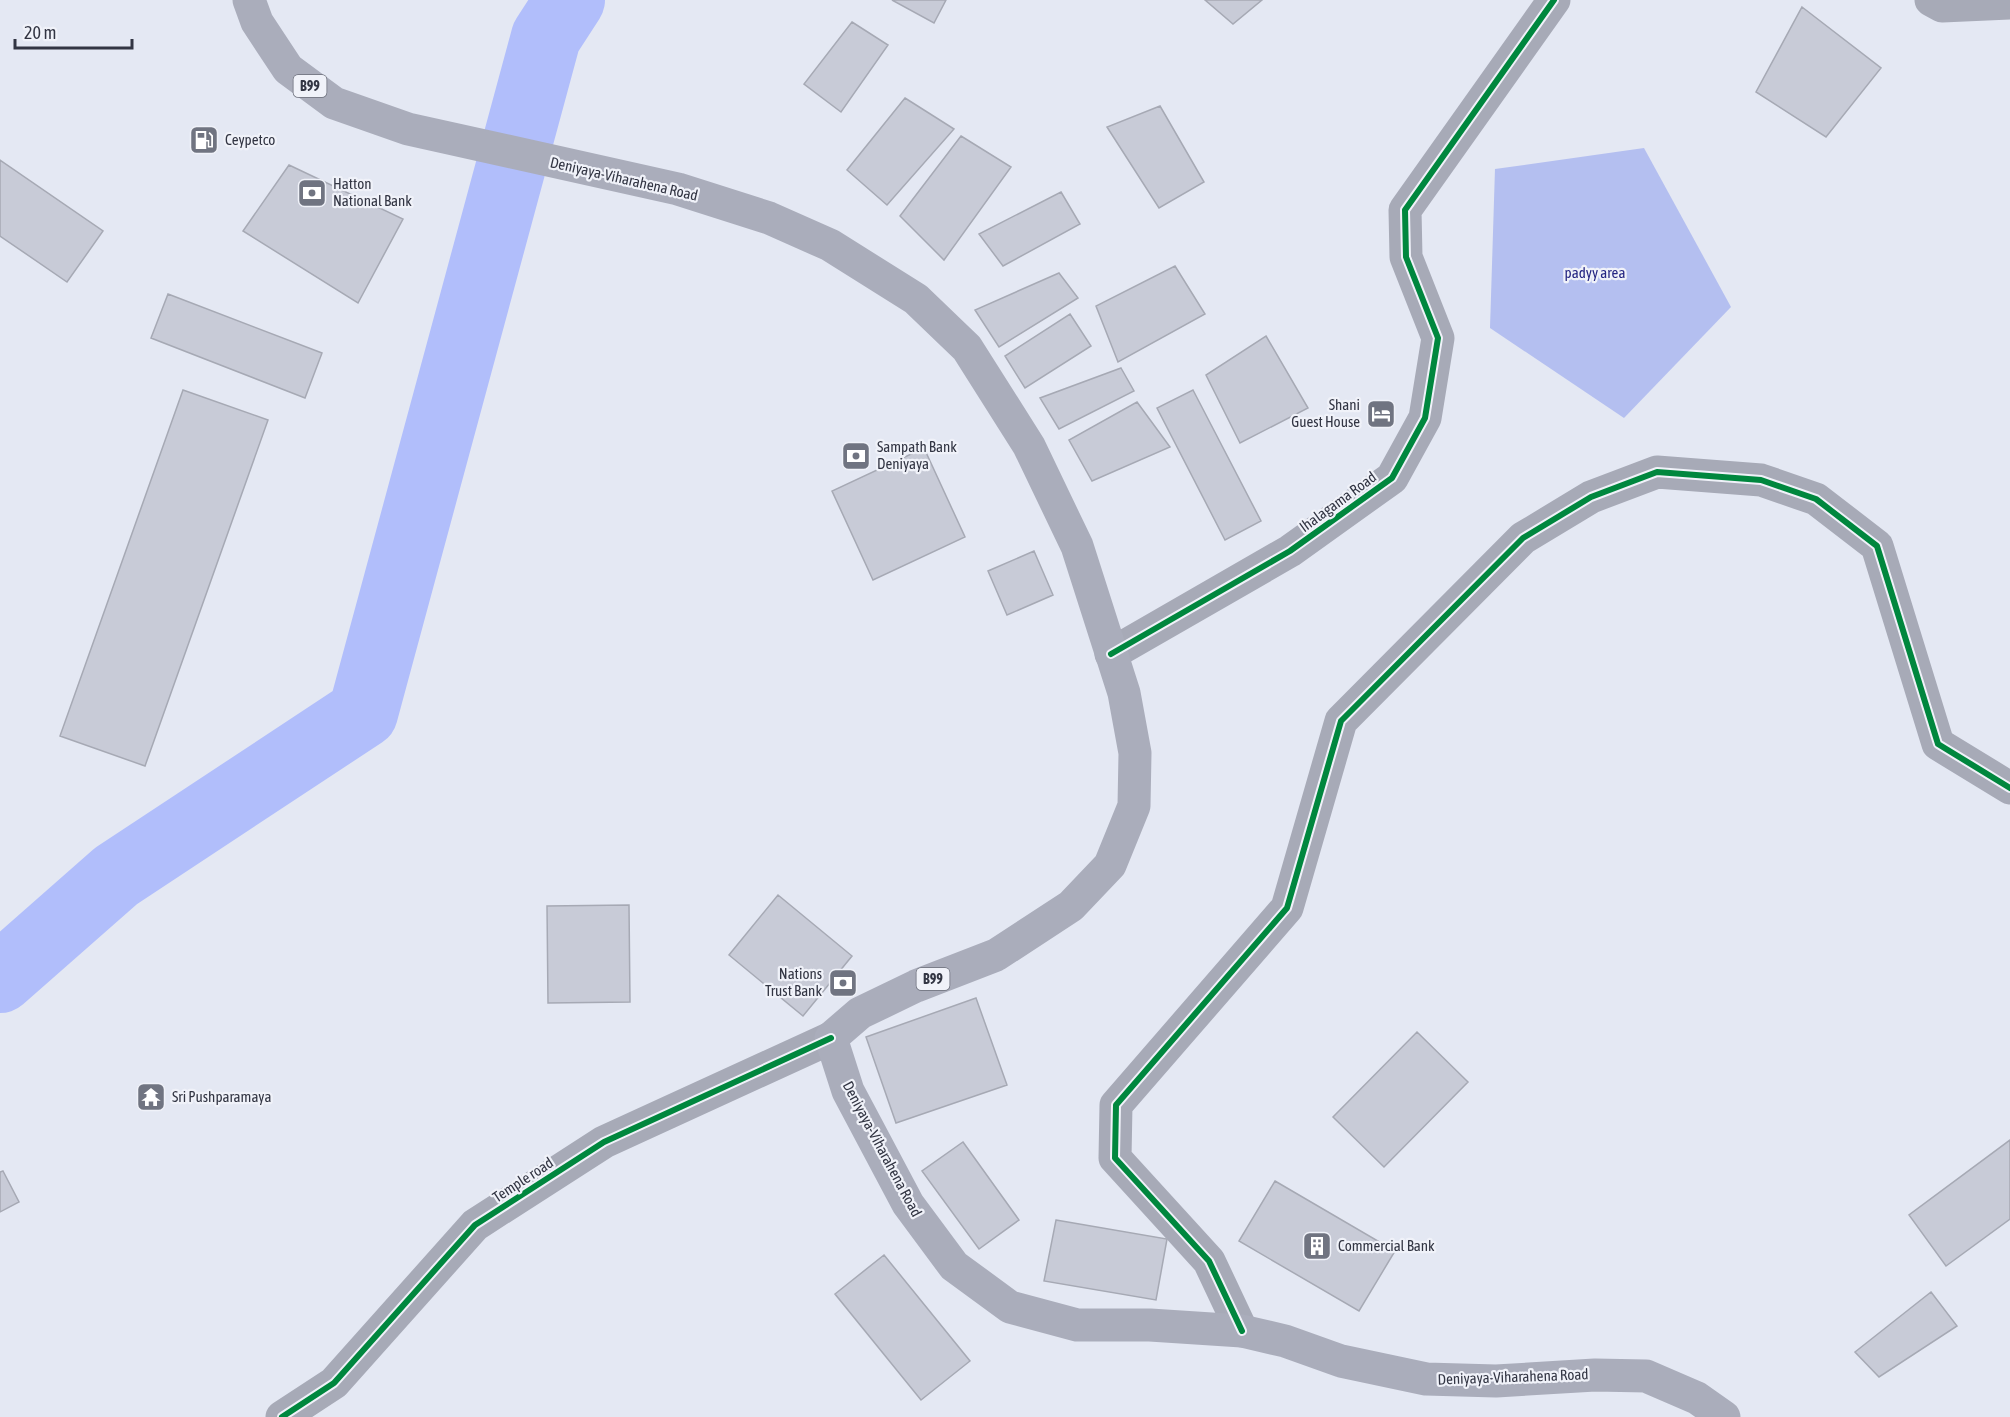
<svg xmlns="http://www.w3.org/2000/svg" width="2010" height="1417" viewBox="0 0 2010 1417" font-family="'Asap Condensed',sans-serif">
	<rect width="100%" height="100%" fill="#e4e8f3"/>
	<path fill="#b4bff0" d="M1644 148 1731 307 1624 418 1490 328 1495 169Z"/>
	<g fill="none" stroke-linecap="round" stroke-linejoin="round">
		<path stroke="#b1befb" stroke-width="70" d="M0 978 116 876 363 713 546 37 570 0"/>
	</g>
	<path fill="#c8cbd7" stroke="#a6a9b4" stroke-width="1.5" d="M892 0H946L934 23Z
		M1205 0H1262L1233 24Z
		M1802 7 1881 68 1826 137 1756 92Z
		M852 22 888 45 841 112 804 84Z
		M905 98 954 129 887 205 847 170Z
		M1160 106 1204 182 1159 208 1107 127Z
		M961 136 1011 167 944 260 900 216Z
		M0 160 103 231 67 282 0 236Z
		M289 165 403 219 358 303 243 231Z
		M1061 192 1080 224 1003 266 979 234Z
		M1175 266 1205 314 1118 362 1096 306Z
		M1059 273 1078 298 999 347 975 310Z
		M168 294 322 353 305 398 151 338Z
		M1070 314 1091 346 1025 388 1005 356Z
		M1266 336 1308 408 1240 443 1206 375Z
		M1121 368 1134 391 1059 429 1040 398Z
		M183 390 268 420 145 766 60 736Z
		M1193 390 1261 521 1225 540 1157 408Z
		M1137 402 1170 447 1092 481 1069 440Z
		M924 448 965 537 873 580 832 491Z
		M1034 551 1053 595 1007 615 988 571Z
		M778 895 852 956 803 1016 729 955Z
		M629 905 630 1002 548 1003 547 906Z
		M976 998 1007 1085 896 1123 866 1037Z
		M1417 1032 1468 1082 1384 1167 1333 1117Z
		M2010 1140V1219L1946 1266 1909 1215Z
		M963 1142 1019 1220 979 1249 922 1171Z
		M3 1171 19 1202 0 1212V1172Z
		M1275 1181 1395 1251 1359 1311 1239 1241Z
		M1056 1220 1167 1239 1156 1300 1044 1281Z
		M884 1255 970 1361 921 1400 835 1294Z
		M1931 1292 1957 1326 1879 1377 1855 1352Z"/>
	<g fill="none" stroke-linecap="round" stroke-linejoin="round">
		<path stroke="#a7aab7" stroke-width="33" d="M1931 0 1942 6 2010 3
			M1111 654 1290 551 1392 478 1425 418 1438 338 1406 257 1405 210 1554 0
			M1242 1331 1209 1261 1115 1158 1116 1105 1287 908 1341 721 1523 538 1591 497 1657 472 1761 480 1816 499 1877 546 1938 744 2010 788
			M282 1417 334 1383 475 1225 604 1142 831 1038"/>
		<path stroke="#aaadbb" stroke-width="33" d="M249 0 257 22 288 69 334 103 408 129 678 189 769 218 830 245 916 299 967 348 1029 446 1077 546 1124 693 1135 753 1134 806 1110 865 1071 906 996 955 916 986 860 1013 831 1038 848 1091 908 1204 954 1266 1010 1307 1077 1325H1150L1242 1331 1285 1341 1341 1361 1426 1379 1496 1381 1595 1375 1646 1376 1697 1398 1724 1417"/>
		<g stroke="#f0f2f9" stroke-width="10">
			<path id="cycleway" d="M1111 654 1290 551 1392 478 1425 418 1438 338 1406 257 1405 210 1554 0
				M1242 1331 1209 1261 1115 1158 1116 1105 1287 908 1341 721 1523 538 1591 497 1657 472 1761 480 1816 499 1877 546 1938 744 2010 788
				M282 1417 334 1383 475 1225 604 1142 831 1038"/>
		</g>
		<use href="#cycleway" stroke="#00873e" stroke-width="6"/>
	</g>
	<defs>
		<g id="fuel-square" transform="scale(1.5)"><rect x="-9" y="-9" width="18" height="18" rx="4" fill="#707481" stroke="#f0f2f9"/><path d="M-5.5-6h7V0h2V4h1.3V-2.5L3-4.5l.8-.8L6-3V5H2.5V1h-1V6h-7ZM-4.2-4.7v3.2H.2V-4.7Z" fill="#fff"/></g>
		<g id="bank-square" transform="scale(1.5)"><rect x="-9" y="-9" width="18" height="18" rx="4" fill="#707481" stroke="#f0f2f9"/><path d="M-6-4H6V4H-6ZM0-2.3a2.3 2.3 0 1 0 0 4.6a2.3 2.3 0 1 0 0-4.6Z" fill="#fff"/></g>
		<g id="hotel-square" transform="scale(1.5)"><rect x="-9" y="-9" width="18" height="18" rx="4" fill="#707481" stroke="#f0f2f9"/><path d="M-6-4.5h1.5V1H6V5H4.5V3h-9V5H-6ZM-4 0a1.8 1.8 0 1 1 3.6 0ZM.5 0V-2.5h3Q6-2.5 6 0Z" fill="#fff"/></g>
		<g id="temple-square" transform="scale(1.5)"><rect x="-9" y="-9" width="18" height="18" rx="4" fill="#707481" stroke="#f0f2f9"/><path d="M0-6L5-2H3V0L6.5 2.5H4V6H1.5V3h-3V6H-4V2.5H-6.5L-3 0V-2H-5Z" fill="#fff"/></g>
		<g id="building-square" transform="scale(1.5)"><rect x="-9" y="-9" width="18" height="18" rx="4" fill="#707481" stroke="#f0f2f9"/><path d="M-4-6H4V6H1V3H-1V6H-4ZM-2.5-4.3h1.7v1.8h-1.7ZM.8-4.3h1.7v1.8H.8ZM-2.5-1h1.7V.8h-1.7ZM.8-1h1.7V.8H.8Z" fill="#fff"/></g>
	</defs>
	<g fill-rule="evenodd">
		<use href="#fuel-square" x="204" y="140"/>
		<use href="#bank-square" x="312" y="193"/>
		<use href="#hotel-square" x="1381" y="414"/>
		<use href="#bank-square" x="856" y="456"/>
		<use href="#bank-square" x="843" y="983"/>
		<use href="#temple-square" x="151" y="1097"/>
		<use href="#building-square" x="1317" y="1246"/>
	</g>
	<g text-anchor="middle" stroke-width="4.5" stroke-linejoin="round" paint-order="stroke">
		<g fill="#f0f2f9" stroke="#6b6e7a" stroke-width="1.5">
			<rect x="293.5" y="75" width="33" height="22" rx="4.5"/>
			<rect x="916.5" y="968" width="33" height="22" rx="4.5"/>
		</g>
		<g font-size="14" font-weight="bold" fill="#323543">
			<text x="310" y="91">B99</text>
			<text x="933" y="984">B99</text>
		</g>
		<g font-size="15" fill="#323543" stroke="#f0f2f9" text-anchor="start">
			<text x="225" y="145">Ceypetco</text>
			<text x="333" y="189">Hatton<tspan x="333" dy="17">National Bank</tspan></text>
			<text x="1360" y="410" text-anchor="end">Shani<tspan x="1360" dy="17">Guest House</tspan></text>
			<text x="877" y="452">Sampath Bank<tspan x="877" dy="17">Deniyaya</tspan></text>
			<text x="822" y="979" text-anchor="end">Nations<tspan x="822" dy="17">Trust Bank</tspan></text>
			<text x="172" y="1102">Sri Pushparamaya</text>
			<text x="1338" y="1251">Commercial Bank</text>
		</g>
		<g font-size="15" fill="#323543" stroke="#f0f2f9">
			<text transform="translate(624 179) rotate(13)" y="5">Deniyaya-Viharahena Road</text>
			<text transform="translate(1338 502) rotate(-36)" y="5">Ihalagama Road</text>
			<text transform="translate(882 1149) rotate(62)" y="5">Deniyaya-Viharahena Road</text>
			<text transform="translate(523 1180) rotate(-33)" y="5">Temple road</text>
			<text transform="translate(1513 1377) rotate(-2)" y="5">Deniyaya-Viharahena Road</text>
		</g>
		<g font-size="15" fill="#252683" stroke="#f0f2f9">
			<text x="1595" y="278">padyy area</text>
		</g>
	</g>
	<path d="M15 39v9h117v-9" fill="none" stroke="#323543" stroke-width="3"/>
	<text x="24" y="39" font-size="18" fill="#323543" stroke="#f0f2f9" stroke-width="4.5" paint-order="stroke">20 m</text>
</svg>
